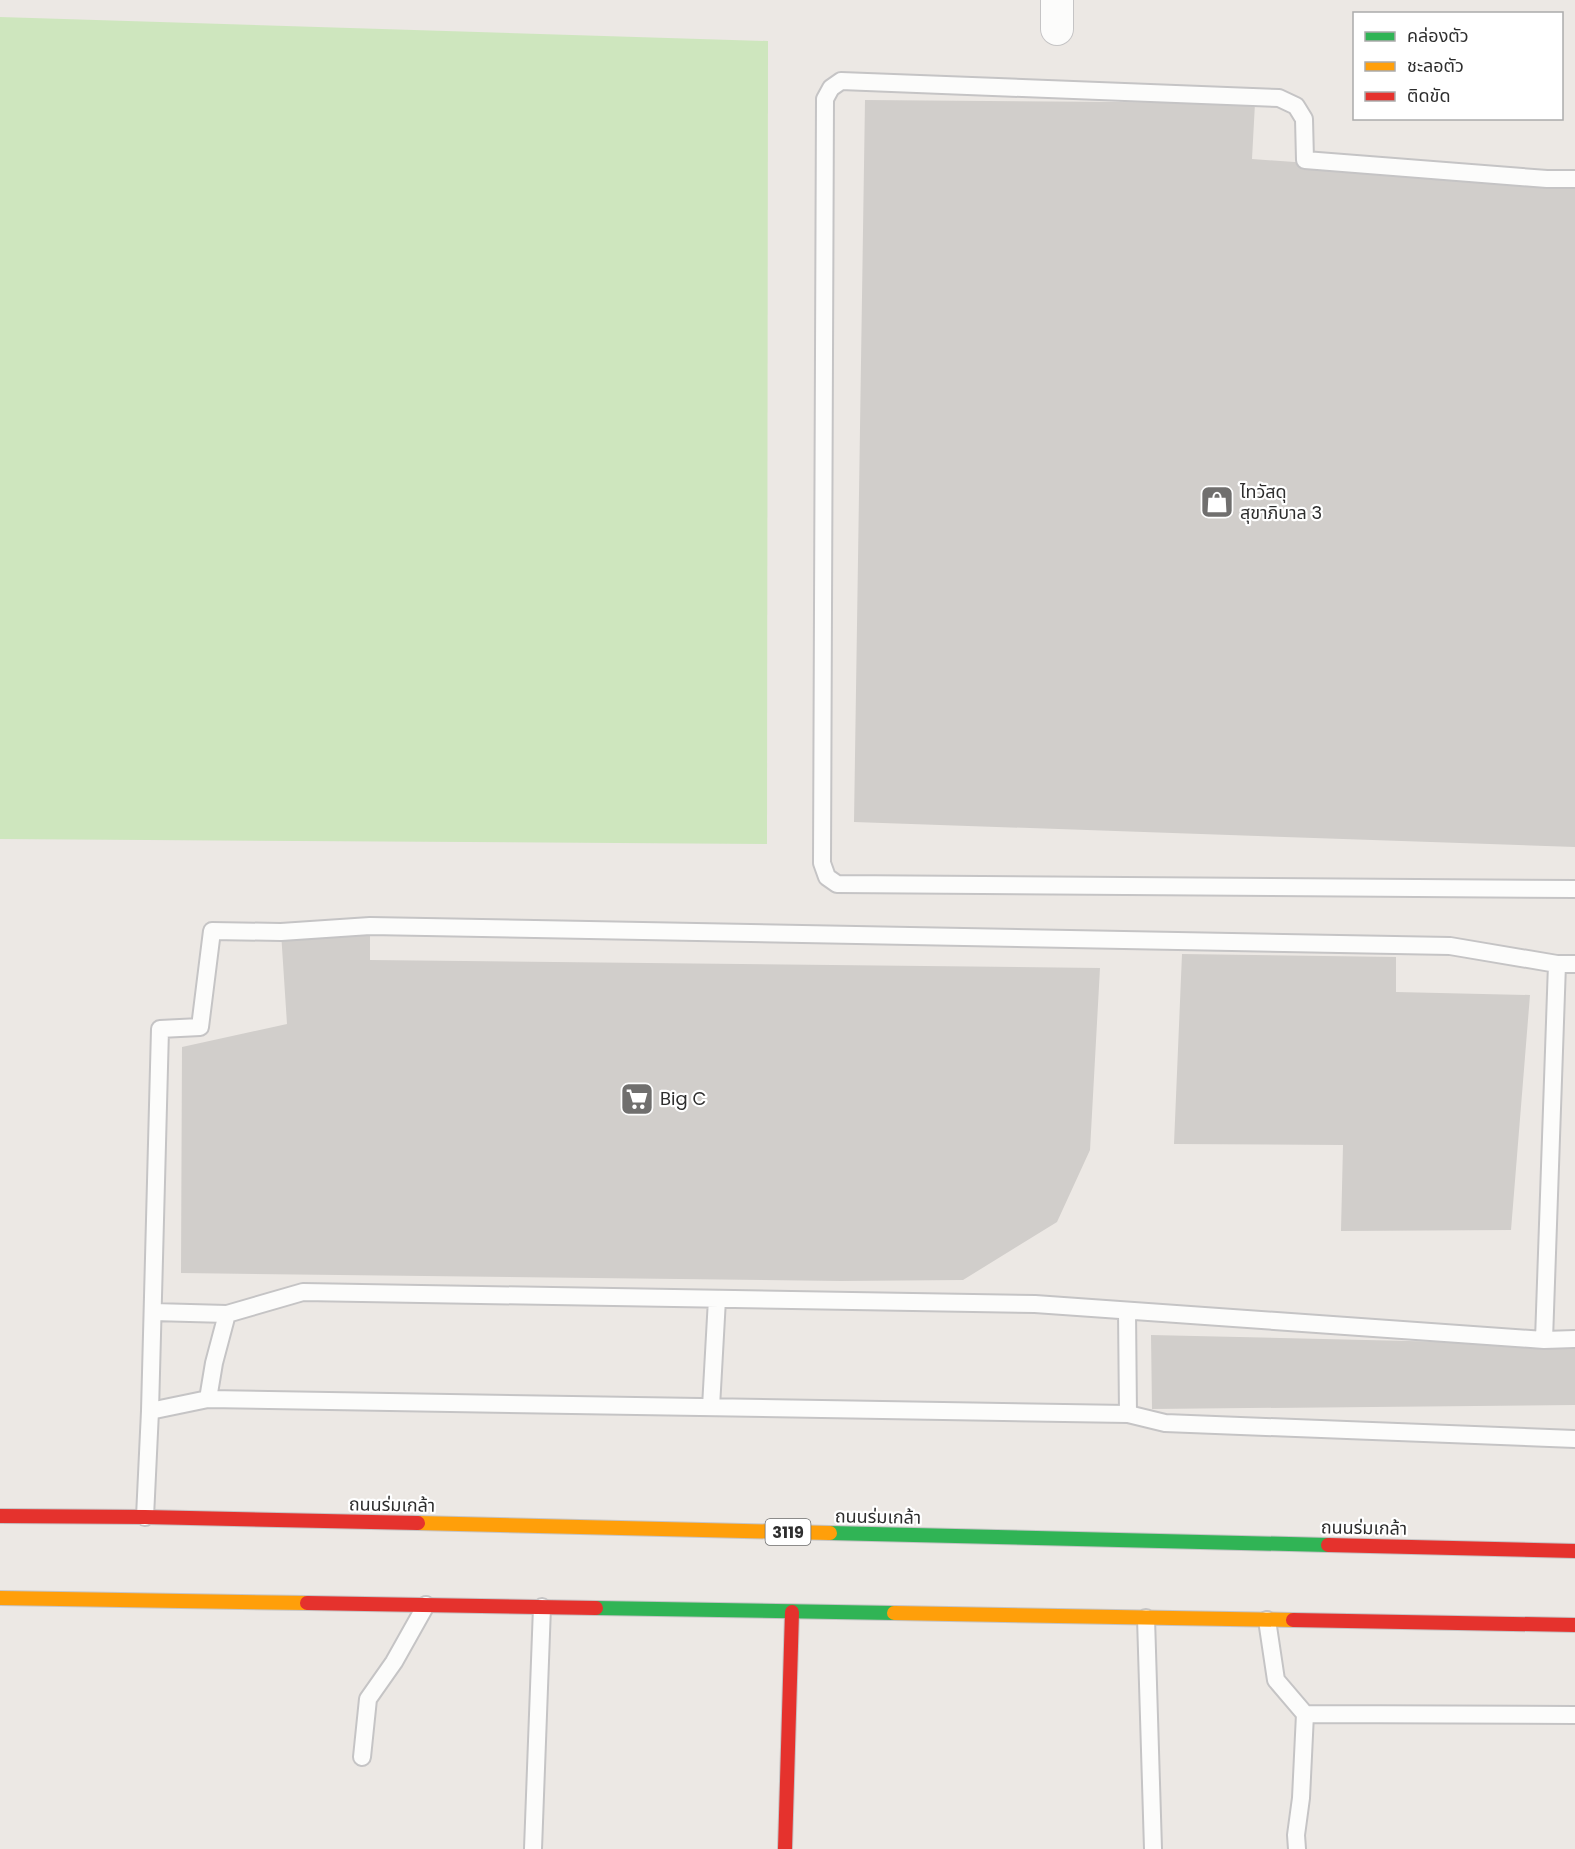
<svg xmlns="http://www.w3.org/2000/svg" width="1575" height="1849" viewBox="0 0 1575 1849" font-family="Poppins,'Noto Sans Thai',sans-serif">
	<rect width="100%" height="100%" fill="#ece8e4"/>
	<path fill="#cee6be" d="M0 17 768 41 767 844 0 839Z"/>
	<path fill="#d1cecb" d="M865 100 1255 103 1252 159 1575 182V847L854 822Z
		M370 926V960L1100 968 1090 1150 1057 1222 963 1280 841 1281 181 1273 182 1047 287 1024 281 932Z
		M1182 954 1396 957V992L1530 995 1511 1230 1341 1231 1343 1145 1174 1144Z
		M1151 1335 1575 1345V1405L1152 1409Z"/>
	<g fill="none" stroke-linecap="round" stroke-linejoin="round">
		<g stroke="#c5c4c5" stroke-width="20">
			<path id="lane" d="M1575 179H1547L1305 160 1304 119 1296 106 1279 98 841 81 831 88 825 99 822 863 827 877 837 884 1575 889
				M1127 1311 1128 1414
				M153 1312 227 1314
				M1544 1340 1557 964H1575
				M208 1399 214 1363 227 1314 303 1292 1035 1304 1544 1340 1575 1339
				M711 1407 717 1299
				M150 1411 208 1399 1128 1414 1165 1423 1575 1439
				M145 1517 150 1411 160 1029 200 1027 212 931 281 932 370 926 1450 946 1557 964
				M1146 1618 1153 1849
				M1267 1620 1276 1680 1305 1714 1575 1715
				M362 1757 368 1699 394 1662 426 1605
				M533 1849 542 1607
				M1297 1849 1296 1835 1301 1798 1305 1714"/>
		</g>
		<g stroke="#c5c4c5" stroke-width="34">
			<path id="street" d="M1057 29V0"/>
		</g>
		<g stroke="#c5c4c5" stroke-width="16">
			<path id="fast" d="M830 1533 1328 1545
				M596 1608 894 1613"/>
		</g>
		<g stroke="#c5c4c5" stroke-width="16">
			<path id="slow" d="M418 1523 830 1533
				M0 1598 307 1603
				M894 1613 1293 1620"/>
		</g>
		<g stroke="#c5c4c5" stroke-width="16">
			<path id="jam" d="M0 1516 145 1517 418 1523
				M1328 1545 1575 1551
				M307 1603 596 1608
				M1293 1620 1575 1625
				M785 1849 792 1612"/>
		</g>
		<use href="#lane" stroke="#fcfcfb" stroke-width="16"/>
		<use href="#street" stroke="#fcfcfb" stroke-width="32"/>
		<use href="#fast" stroke="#30b455" stroke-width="14"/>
		<use href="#slow" stroke="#ff9f0a" stroke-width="14"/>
		<use href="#jam" stroke="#e5322d" stroke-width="14"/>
	</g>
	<defs>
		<g id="shop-square" transform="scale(1.725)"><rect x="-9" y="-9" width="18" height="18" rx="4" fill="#706f6e" stroke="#fff"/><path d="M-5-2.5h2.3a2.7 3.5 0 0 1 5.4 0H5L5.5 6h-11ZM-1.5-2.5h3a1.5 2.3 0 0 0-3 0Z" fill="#fff"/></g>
		<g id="supermarket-square" transform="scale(1.725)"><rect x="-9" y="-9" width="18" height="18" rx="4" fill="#706f6e" stroke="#fff"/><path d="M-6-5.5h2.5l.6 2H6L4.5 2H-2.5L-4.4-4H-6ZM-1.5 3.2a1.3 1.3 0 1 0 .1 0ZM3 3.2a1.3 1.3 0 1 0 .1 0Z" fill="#fff"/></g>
	</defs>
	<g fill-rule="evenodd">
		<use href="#shop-square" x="1217" y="502"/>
		<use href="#supermarket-square" x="637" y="1099"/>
	</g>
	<g text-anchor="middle" stroke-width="4.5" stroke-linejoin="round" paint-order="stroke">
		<rect fill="#fff" stroke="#6d6d6d" stroke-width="1.5" x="765.5" y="1519" width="45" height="26" rx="4.5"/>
		<g font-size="16" font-weight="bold" fill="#2e2e2e">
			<text x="788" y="1538">3119</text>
		</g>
		<g font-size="18" fill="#2e2e2e" stroke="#fff" text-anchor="start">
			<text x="1240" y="498">ไทวัสดุ<tspan x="1240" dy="21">สุขาภิบาล 3</tspan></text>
			<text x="660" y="1105">Big C</text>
		</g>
		<g font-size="18" fill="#2e2e2e" stroke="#fff">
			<text transform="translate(392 1505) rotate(1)" y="6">ถนนร่มเกล้า</text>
			<text transform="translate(878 1517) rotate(1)" y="6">ถนนร่มเกล้า</text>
			<text transform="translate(1364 1528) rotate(1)" y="6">ถนนร่มเกล้า</text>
		</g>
	</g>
	<rect x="1353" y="12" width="210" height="108" fill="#ffffff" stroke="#ababab" stroke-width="1.5"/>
	<rect x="1365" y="32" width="30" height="9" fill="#30b455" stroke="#ababab" stroke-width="1.5"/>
	<text x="1407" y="42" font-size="18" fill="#2e2e2e">คล่องตัว</text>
	<rect x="1365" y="62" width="30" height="9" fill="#ff9f0a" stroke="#ababab" stroke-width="1.5"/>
	<text x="1407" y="72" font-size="18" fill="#2e2e2e">ชะลอตัว</text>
	<rect x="1365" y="92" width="30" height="9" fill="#e5322d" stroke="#ababab" stroke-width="1.5"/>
	<text x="1407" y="102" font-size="18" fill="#2e2e2e">ติดขัด</text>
</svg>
